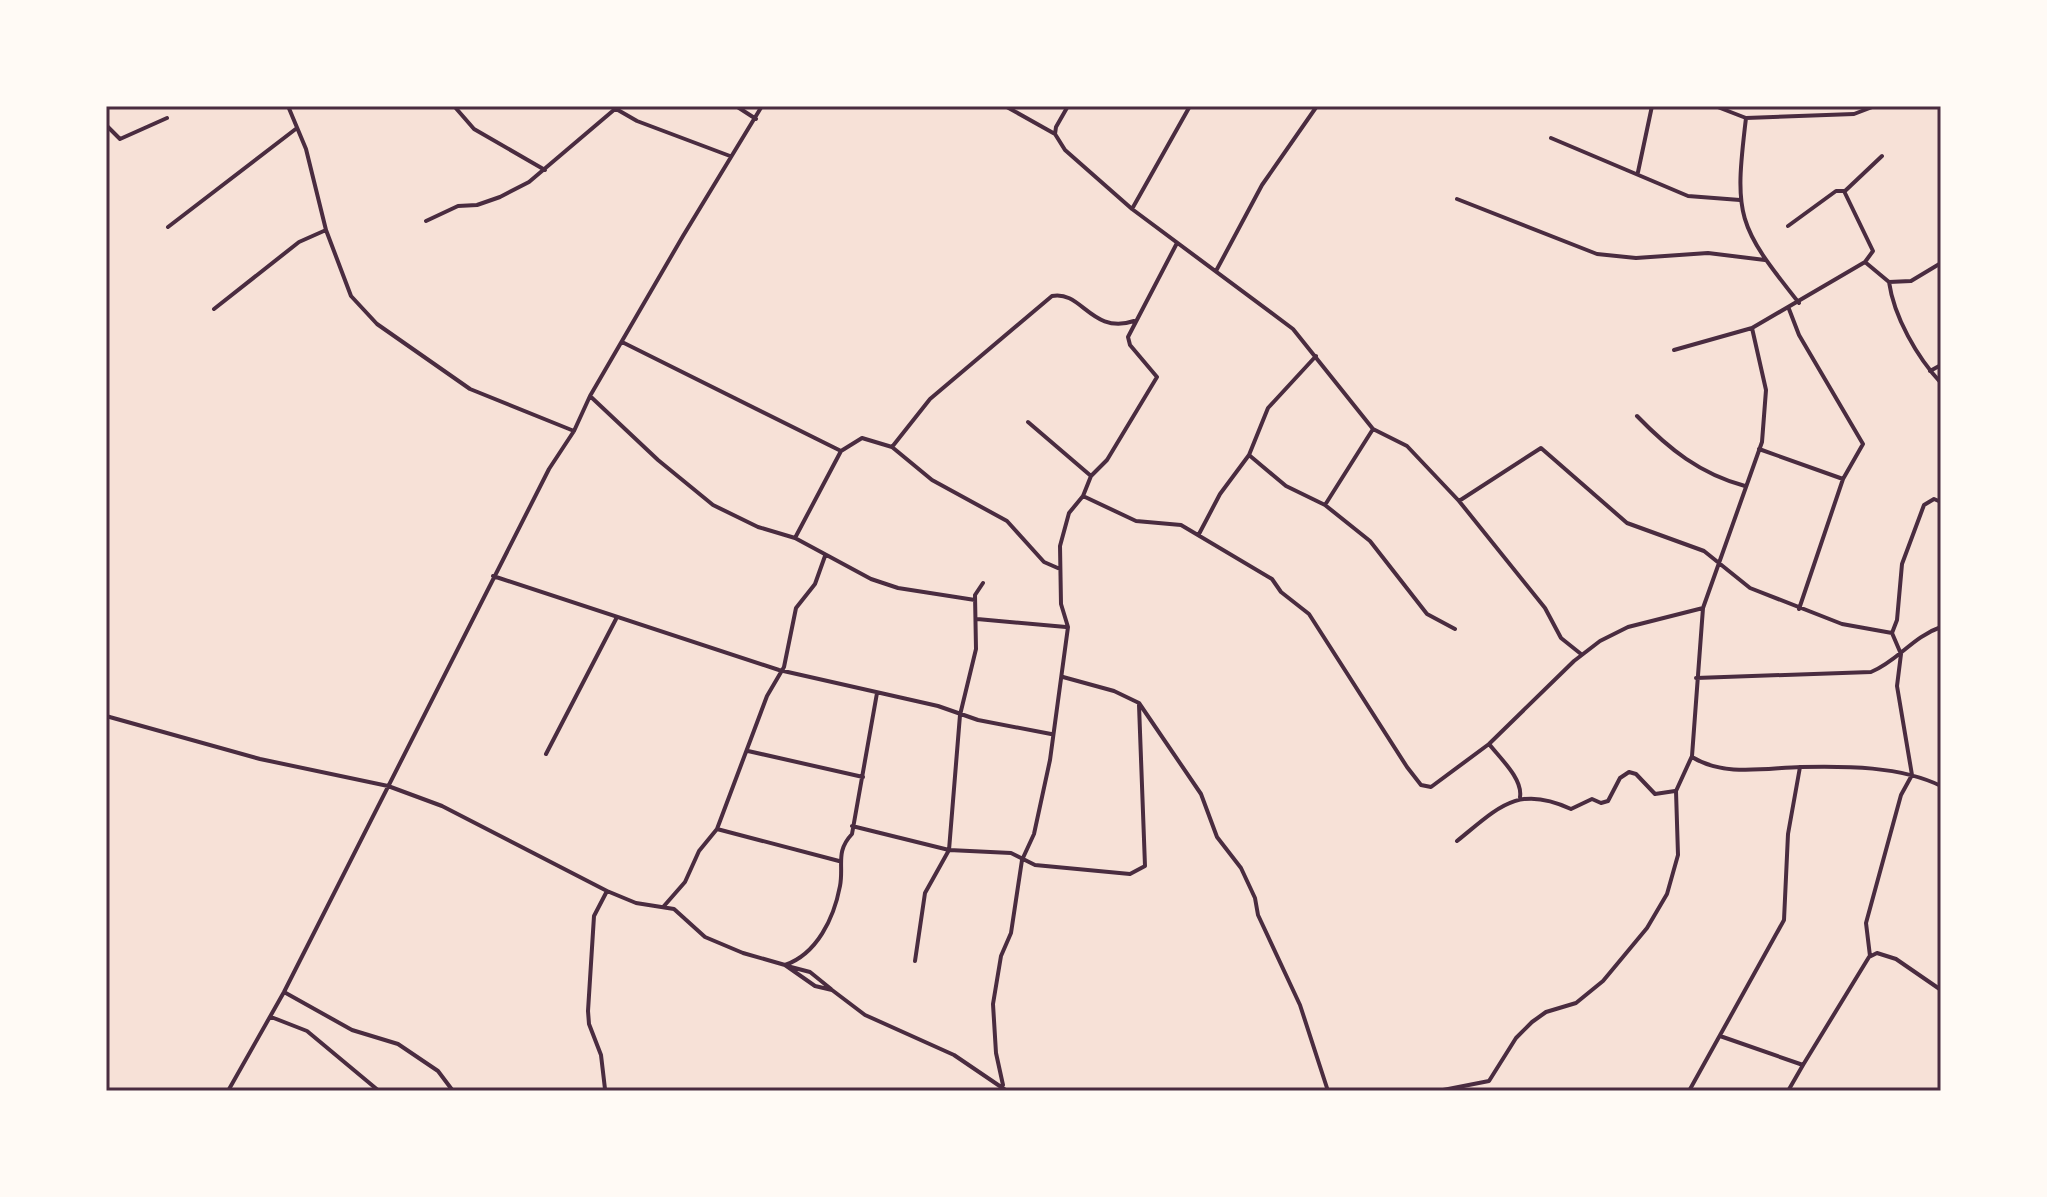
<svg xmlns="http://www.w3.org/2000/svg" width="2047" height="1197" viewBox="0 0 2047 1197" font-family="Poppins,sans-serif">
	<rect width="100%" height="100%" fill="#f7e1d7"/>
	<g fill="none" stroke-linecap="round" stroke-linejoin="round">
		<path stroke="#4a2c40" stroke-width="4" d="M288 106 306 149 326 230 351 296 377 324 470 389 574 431
			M454 106 474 129 545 170
			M611 106 637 121 730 156
			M736 106 756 119
			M1005 106 1055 134
			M1068 106 1056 127 1055 134 1065 150 1132 209 1293 329 1373 429 1407 446 1459 501 1545 608 1561 638 1581 654
			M1345 106H1359
			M1715 106 1746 118 1854 114 1875 106
			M1746 118C1734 217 1737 225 1799 303
			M106 125 120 139 167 118
			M1551 138 1688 196 1740 200
			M1638 172 1652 106
			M1845 191 1882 156
			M1457 199 1597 254 1636 258 1708 253 1765 260
			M1132 209 1190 106
			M426 221 458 206 477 205 500 197 529 182 615 109
			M168 227 297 128
			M1865 262 1889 282C1894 317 1917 357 1941 383
			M1216 271 1262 185 1317 106
			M1889 282 1911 281 1941 263
			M214 309 299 242 326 230
			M1789 309 1799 335 1863 444 1843 479 1799 609
			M622 342 841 451
			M1674 350 1752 328 1865 262 1873 251 1844 191H1836L1788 226
			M1930 371 1941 365
			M590 396 658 460 713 505 758 527 795 538 871 579 898 588 975 600
			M1637 416C1669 449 1700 474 1745 486
			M1028 422 1091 476
			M892 447 930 399 1052 296C1082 290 1091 335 1134 321
			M1759 449 1843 479
			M1249 455 1286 486 1325 505 1373 429
			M1083 496 1136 521 1181 525 1272 579 1281 592 1309 614 1407 767 1421 785 1431 787 1489 744 1574 661 1600 641 1628 627 1703 608
			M1459 501 1541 448 1627 523 1704 551 1750 588 1842 624 1892 633
			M1325 505 1370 541 1427 614 1455 629
			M1199 534 1220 494 1249 455 1268 408 1316 356
			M795 538 841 451 862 438 892 447 932 480 1007 521 1044 562 1060 569
			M493 576 779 670 938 706 978 720 1051 734
			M977 619 1066 627
			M1063 677 1114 691 1139 703 1201 794 1217 837 1241 868 1255 898 1258 915 1300 1005 1328 1091
			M1696 678 1871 672C1898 661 1912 637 1941 627
			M106 716 260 759 388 786 442 806 607 891 636 903 674 909 705 937 743 953 785 965 815 986 832 990 865 1015 954 1055 1007 1091
			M1489 744C1500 758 1523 779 1520 797
			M748 751 863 777
			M546 754 616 619
			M1692 757C1724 777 1766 768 1801 767 1846 766 1900 766 1941 786
			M852 826 949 850 1011 853 1035 865 1130 874 1145 866 1139 705
			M717 829 839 861
			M1457 841C1499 807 1518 784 1571 809L1592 799 1601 803 1608 801 1620 778 1629 772 1636 774 1655 794 1675 791
			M664 906 685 882 699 851 717 829 767 696 784 667 796 608 815 584 825 556
			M1870 956 1866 923 1901 795 1912 775 1897 686 1901 654 1892 633 1897 620 1902 564 1924 505 1934 499 1941 502
			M915 961 925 893 949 850 960 715 976 649 975 595 983 583
			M785 965C817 954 834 918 840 886 844 865 835 852 852 834L877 693
			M787 966 810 972 831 989
			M284 992 352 1030 398 1044 438 1071 453 1091
			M271 1017 307 1031 379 1091
			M1720 1036 1803 1065 1788 1091
			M1803 1065 1869 957 1877 953 1896 959 1941 990
			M1003 1085 996 1053 993 1004 1001 956 1011 933 1022 860 1034 834 1050 760 1068 627 1061 604 1060 546 1069 513 1083 496 1091 476 1107 460 1157 377 1130 345 1128 337 1177 243
			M605 1089 601 1055 589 1024 588 1011 594 916 607 891
			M228 1091 284 992 549 469 574 431 590 396 683 236 762 106
			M1438 1091 1489 1081 1516 1038 1532 1022 1546 1012 1576 1003 1603 981 1647 928 1667 894 1678 855 1676 791 1692 756 1703 608 1762 442 1766 390 1752 328
			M1689 1091 1784 920 1788 834 1800 767"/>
	</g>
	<rect width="2047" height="1197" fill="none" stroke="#fffaf5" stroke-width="216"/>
	<rect x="108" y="108" width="1831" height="981" fill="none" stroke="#4a2c40" stroke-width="3"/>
</svg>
